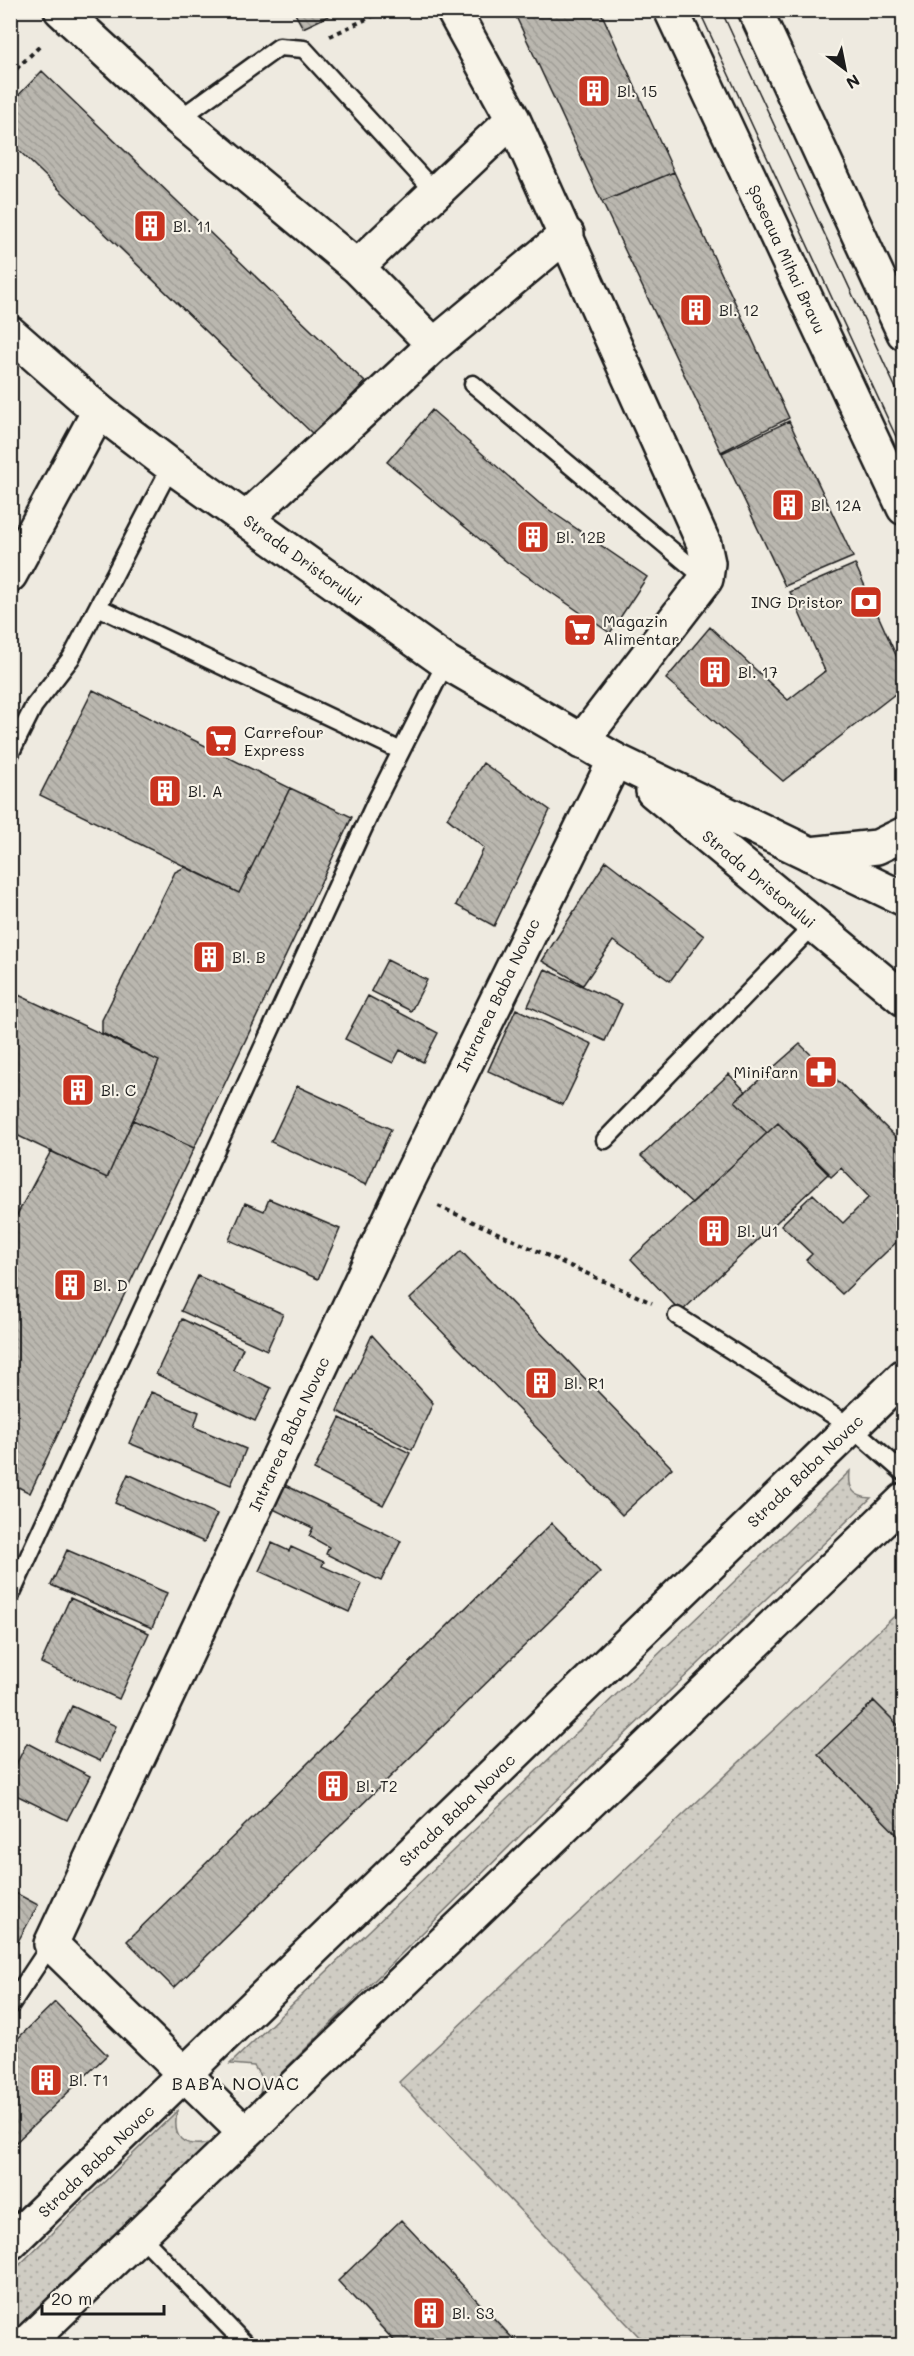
<svg xmlns="http://www.w3.org/2000/svg" width="914" height="2356" viewBox="0 0 914 2356" font-family="Mali,sans-serif">
	<defs>
		<pattern id="grass-dots" width="8" height="8" patternUnits="userSpaceOnUse" patternTransform="scale(1.5)"><rect width="8" height="8" fill="#cfccc3"/><path d="M2 2h.1M6 6h.1" fill="none" stroke="#b1afa7" stroke-width="1.8" stroke-linecap="round"/></pattern>
		<pattern id="building-back-hatch" width="6" height="6" patternUnits="userSpaceOnUse" patternTransform="scale(1.5)"><rect width="6" height="6" fill="#bab7af"/><path d="M-1 5l2 2M0 0l6 6M5-1l2 2" fill="none" stroke="#9f9d96"/></pattern>
	</defs>
	<rect width="100%" height="100%" fill="#eeeae0"/>
	<filter id="ink" filterUnits="userSpaceOnUse"><feTurbulence type="fractalNoise" baseFrequency=".0167" numOctaves="2"/><feDisplacementMap in="SourceGraphic" scale="12" xChannelSelector="R" yChannelSelector="G"/><feConvolveMatrix kernelMatrix="1 2 1 2 8 2 1 2 1" color-interpolation-filters="sRGB"/></filter>
	<g filter="url(#ink)">
		<path fill="url(#grass-dots)" stroke="#767470" stroke-width="1.5" d="M850 1471C848 1489 853 1497 871 1498L542 1814 260 2094 262 2079 254 2066 230 2064Z
			M903 1608V2345H647L399 2082Z
			M177 2111C172 2138 182 2148 209 2143L11 2333V2273Z"/>
		<path fill="url(#building-back-hatch)" stroke="#1c1c1c" stroke-width="1.5" d="M293 10H341L303 28Z
			M513 10H600L674 172 602 202Z
			M42 71 365 382 314 435 10 142V104Z
			M674 172 789 418 721 452 602 202Z
			M432 410 539 503 647 577 610 633 507 562 387 462Z
			M789 421 853 557 785 586 722 453Z
			M855 564 904 673V687L783 781 666 679 710 627 788 700 825 671 790 592Z
			M93 690 290 788 239 893 40 795Z
			M483 763 550 810 494 926 456 905 484 848 447 818Z
			M290 788 352 817 194 1148 133 1120 159 1061 102 1033V1020L175 872 185 867 239 893Z
			M606 861 704 936 670 981 613 941 583 985 542 961Z
			M387 960 427 980 411 1011 371 991Z
			M545 969 622 1004 605 1041 528 1006Z
			M10 991 159 1061 107 1178 10 1132Z
			M368 996 438 1033 423 1062 400 1050 393 1063 345 1039Z
			M516 1009 592 1044 563 1105 488 1071Z
			M800 1044 904 1145V1235L842 1294 806 1260 812 1254 781 1225 813 1194 843 1223 869 1197 841 1168 831 1177 778 1123 767 1133 735 1101Z
			M729 1074 746 1092 735 1101 767 1133 692 1203 641 1156Z
			M297 1086 391 1129 366 1185 271 1142Z
			M133 1120 194 1148 30 1493 10 1483V1351L14 1343 10 1341V1228L51 1151 107 1178Z
			M778 1123 829 1173 681 1312 631 1259Z
			M269 1199 340 1229 318 1279 229 1240 245 1203 264 1211Z
			M461 1251 672 1468 622 1515 410 1299Z
			M198 1276 283 1314 267 1350 181 1311Z
			M182 1319 243 1348 233 1370 271 1388 255 1421 156 1374Z
			M372 1335 433 1403 412 1450 337 1411Z
			M151 1392 199 1412 194 1427 246 1449 231 1485 129 1443Z
			M340 1418 410 1453 383 1505 314 1470Z
			M128 1474 217 1514 204 1542 115 1503Z
			M285 1485 401 1541 381 1581 326 1554 329 1547 309 1536 313 1528 273 1509Z
			M552 1523 600 1572 174 1988 127 1941Z
			M272 1543 289 1551 291 1547 324 1562 322 1566 362 1584 349 1612 259 1571Z
			M67 1550 167 1593 152 1628 51 1585Z
			M70 1598 149 1633 119 1699 41 1663Z
			M874 1701 904 1731V1842L818 1754Z
			M72 1706 116 1726 100 1761 56 1741Z
			M27 1743 90 1776 67 1820 10 1792V1776Z
			M10 1890 38 1905 10 1956Z
			M55 2002 107 2055 10 2148V2046Z
			M401 2220 520 2346H399L338 2281Z"/>
		<g fill="none" stroke-linecap="round" stroke-linejoin="round">
			<g stroke="#1c1c1c" stroke-width="21">
				<path id="lane" d="M179 119 279 47 304 49 435 192
					M473 384 706 579
					M98 607 401 751
					M10 754 34 706 71 658 171 466
					M605 1140 814 925
					M677 1316 850 1426 904 1473
					M10 1597 376 801 446 662
					M10 2006 51 1944
					M140 2235 247 2346"/>
			</g>
			<g stroke="#1c1c1c" stroke-width="38">
				<path id="street" d="M61 10 179 119 357 267 434 345
					M453 10 513 119 704 544 708 563 706 579 581 742
					M357 267 513 119
					M246 519 434 345 567 234
					M10 575 99 411
					M245 2133 51 1944 404 1189 615 760"/>
			</g>
			<g stroke="#1c1c1c" stroke-width="38">
				<path id="secondary" d="M10 333 99 411 171 466 446 662 615 760 904 899
					M653 791 904 999
					M10 2243 904 1376
					M24 2346 904 1500"/>
			</g>
			<g stroke="#1c1c1c" stroke-width="38">
				<path id="primary" d="M671 10 904 508
					M755 10 904 333
					M810 854 877 847 904 834"/>
			</g>
			<path stroke="#1c1c1c" stroke-width="4" stroke-dasharray="4.5 4.5" stroke-linecap="butt" d="M330 36 386 10
				M10 75 42 44
				M438 1206 652 1303"/>
			<use href="#lane" stroke="#f7f3e8" stroke-width="16"/>
			<use href="#street" stroke="#f7f3e8" stroke-width="33"/>
			<use href="#secondary" stroke="#f7f3e8" stroke-width="33"/>
			<use href="#primary" stroke="#f7f3e8" stroke-width="33"/>
			<path stroke="#1c1c1c" stroke-width="1.5" d="M699 10 904 454
				M721 10 904 406"/>
		</g>
	</g>
	<defs>
		<g id="building-square" transform="scale(1.725)"><rect x="-9" y="-9" width="18" height="18" rx="4" fill="#c8321e" stroke="#f7f3e8"/><path d="M-4-6H4V6H1V3H-1V6H-4ZM-2.5-4.3h1.7v1.8h-1.7ZM.8-4.3h1.7v1.8H.8ZM-2.5-1h1.7V.8h-1.7ZM.8-1h1.7V.8H.8Z" fill="#fff"/></g>
		<g id="bank-square" transform="scale(1.725)"><rect x="-9" y="-9" width="18" height="18" rx="4" fill="#c8321e" stroke="#f7f3e8"/><path d="M-6-4H6V4H-6ZM0-2.3a2.3 2.3 0 1 0 0 4.6a2.3 2.3 0 1 0 0-4.6Z" fill="#fff"/></g>
		<g id="supermarket-square" transform="scale(1.725)"><rect x="-9" y="-9" width="18" height="18" rx="4" fill="#c8321e" stroke="#f7f3e8"/><path d="M-6-5.5h2.5l.6 2H6L4.5 2H-2.5L-4.4-4H-6ZM-1.5 3.2a1.3 1.3 0 1 0 .1 0ZM3 3.2a1.3 1.3 0 1 0 .1 0Z" fill="#fff"/></g>
		<g id="pharmacy-square" transform="scale(1.725)"><rect x="-9" y="-9" width="18" height="18" rx="4" fill="#c8321e" stroke="#f7f3e8"/><path d="M-2-6h4v4h4v4h-4v4h-4v-4h-4v-4h4Z" fill="#fff"/></g>
	</defs>
	<g fill-rule="evenodd">
		<use href="#building-square" x="594" y="91"/>
		<use href="#building-square" x="150" y="226"/>
		<use href="#building-square" x="696" y="310"/>
		<use href="#building-square" x="788" y="505"/>
		<use href="#building-square" x="533" y="537"/>
		<use href="#bank-square" x="866" y="602"/>
		<use href="#supermarket-square" x="580" y="630"/>
		<use href="#building-square" x="715" y="672"/>
		<use href="#supermarket-square" x="221" y="741"/>
		<use href="#building-square" x="165" y="791"/>
		<use href="#building-square" x="209" y="957"/>
		<use href="#pharmacy-square" x="821" y="1072"/>
		<use href="#building-square" x="78" y="1090"/>
		<use href="#building-square" x="714" y="1231"/>
		<use href="#building-square" x="70" y="1285"/>
		<use href="#building-square" x="541" y="1383"/>
		<use href="#building-square" x="333" y="1786"/>
		<use href="#building-square" x="46" y="2080"/>
		<use href="#building-square" x="429" y="2313"/>
	</g>
	<g text-anchor="middle" stroke-width="4.5" stroke-linejoin="round" paint-order="stroke">
		<g font-size="16" fill="#1c1c1c" stroke="#f7f3e8" text-anchor="start">
			<text x="617" y="97">Bl. 15</text>
			<text x="173" y="232">Bl. 11</text>
			<text x="719" y="316">Bl. 12</text>
			<text x="811" y="511">Bl. 12A</text>
			<text x="556" y="543">Bl. 12B</text>
			<text x="843" y="608" text-anchor="end">ING Dristor</text>
			<text x="603" y="627">Magazin<tspan x="603" dy="18">Alimentar</tspan></text>
			<text x="738" y="678">Bl. 17</text>
			<text x="244" y="738">Carrefour<tspan x="244" dy="18">Express</tspan></text>
			<text x="188" y="797">Bl. A</text>
			<text x="232" y="963">Bl. B</text>
			<text x="798" y="1078" text-anchor="end">Minifarn</text>
			<text x="101" y="1096">Bl. C</text>
			<text x="737" y="1237">Bl. U1</text>
			<text x="93" y="1291">Bl. D</text>
			<text x="564" y="1389">Bl. R1</text>
			<text x="356" y="1792">Bl. T2</text>
			<text x="69" y="2086">Bl. T1</text>
			<text x="452" y="2319">Bl. S3</text>
		</g>
		<g font-size="16" fill="#1c1c1c" stroke="#f7f3e8">
			<text transform="translate(787 259) rotate(65)" y="6">Șoseaua Mihai Bravu</text>
			<text transform="translate(303 560) rotate(36)" y="6">Strada Dristorului</text>
			<text transform="translate(759 879) rotate(40)" y="6">Strada Dristorului</text>
			<text transform="translate(498 995) rotate(-64)" y="6">Intrarea Baba Novac</text>
			<text transform="translate(289 1434) rotate(-65)" y="6">Intrarea Baba Novac</text>
			<text transform="translate(805 1471) rotate(-44)" y="6">Strada Baba Novac</text>
			<text transform="translate(457 1810) rotate(-44)" y="6">Strada Baba Novac</text>
			<text transform="translate(96 2161) rotate(-44)" y="6">Strada Baba Novac</text>
		</g>
		<g font-size="18" letter-spacing="1.5" fill="#1c1c1c" stroke="#f7f3e8">
			<text x="236" y="2090">BABA NOVAC</text>
		</g>
	</g>
	<rect width="914" height="2356" fill="none" stroke="#f7f3e8" stroke-width="36"/>
	<rect x="18" y="18" width="878" height="2320" fill="none" stroke="#1c1c1c" stroke-width="2" filter="url(#ink)"/>
	<g transform="translate(845 69) rotate(148)" stroke="#f7f3e8" stroke-width="4.5" paint-order="stroke">
	<path d="M0-4.5L10 22L0 15L-10 22Z" fill="#1c1c1c"/>
	<text y="-9" font-size="16" font-weight="bold" text-anchor="middle" fill="#1c1c1c">N</text>
	</g>
	<path d="M42 2305v9h122v-9" fill="none" stroke="#1c1c1c" stroke-width="3"/>
	<text x="51" y="2305" font-size="18" fill="#1c1c1c" stroke="#f7f3e8" stroke-width="4.5" paint-order="stroke">20 m</text>
</svg>
